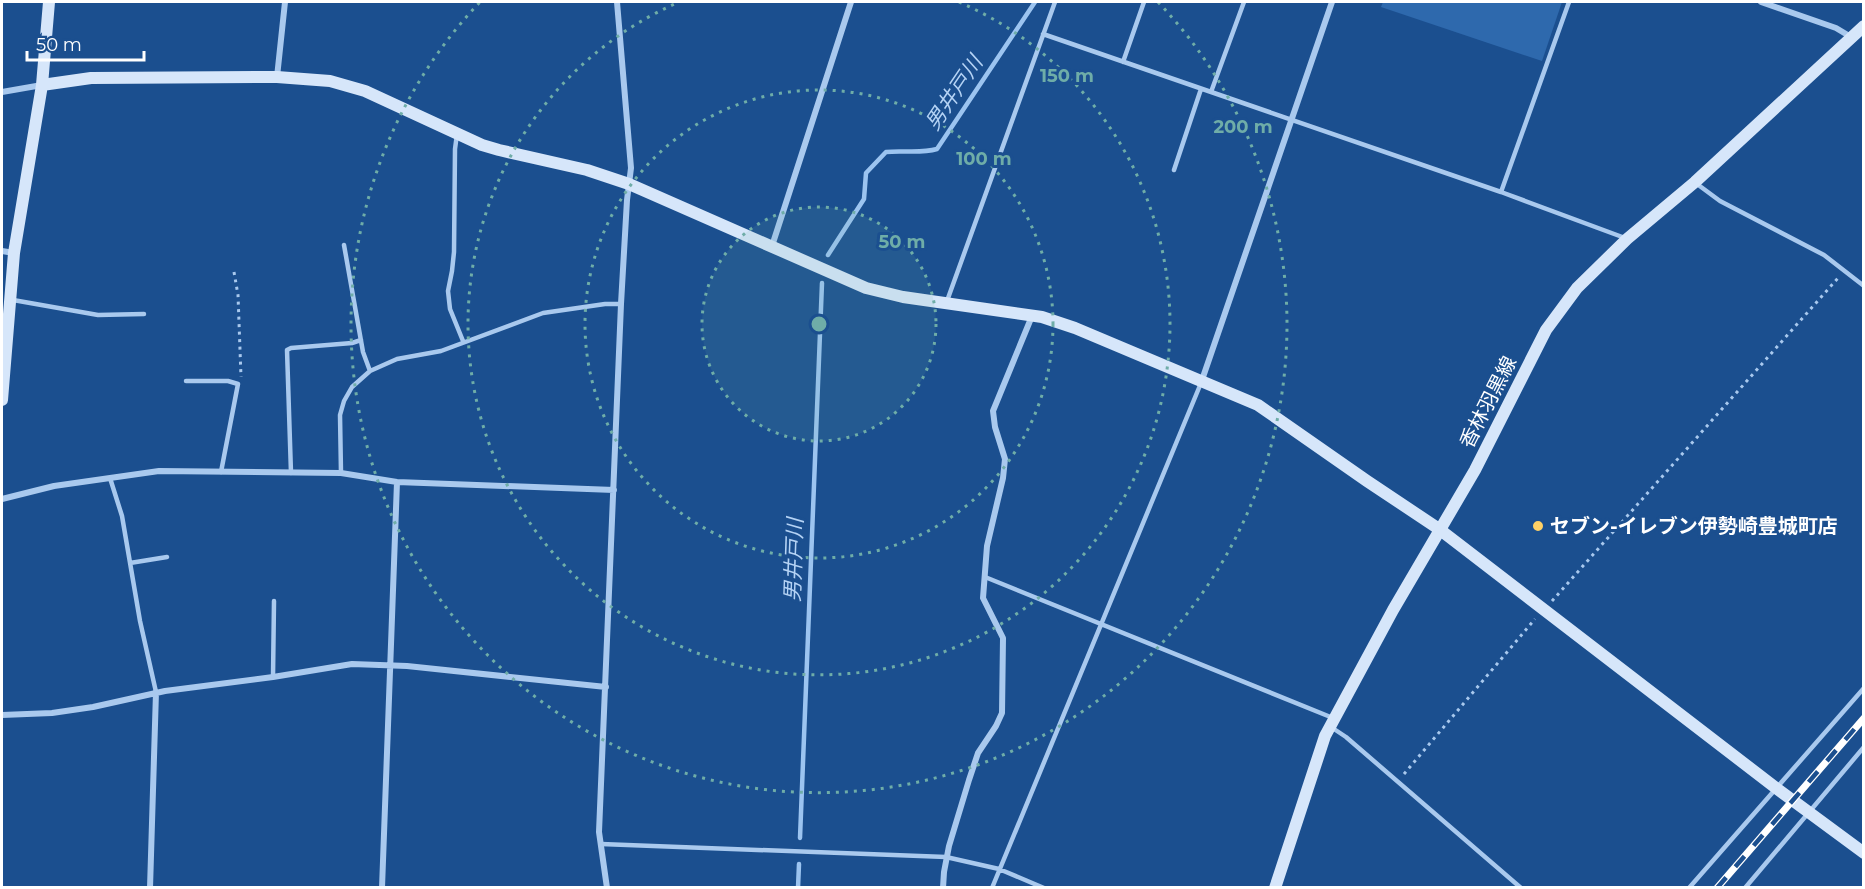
<svg xmlns="http://www.w3.org/2000/svg" width="1865" height="889" viewBox="0 0 1865 889" font-family="Montserrat,'Noto Sans JP',sans-serif">
	<rect width="100%" height="100%" fill="#1b4f8f"/>
	<path fill="#2e69ad" d="M1383 2H1562L1542 61 1381 7Z"/>
	<g fill="none" stroke-linecap="round" stroke-linejoin="round">
		<path stroke="#9cc4f0" stroke-width="4.5" d="M828 255 864 199 866 173 886 152C903 150 920 154 937 149L1035 2
			M800 838 822 283
			M798 888 799 864"/>
		<path stroke="#a9c9ee" stroke-width="3" stroke-dasharray="3 4.5" stroke-linecap="butt" d="M234 272 238 295 241 377
			M1552 601 1838 278
			M1404 774 1535 619"/>
		<path stroke="#a9c9ee" stroke-width="4.5" d="M1043 34 1501 192 1625 238
			M1123 62 1144 2
			M1211 92 1244 2
			M457 134 455 149 454 252 452 271 448 291 450 309 463 341
			M1174 170 1201 89
			M1697 184 1720 201 1824 255 1864 286
			M1501 192 1569 2
			M344 245 363 352 370 371
			M13 300 98 315 144 314
			M947 301 1055 2
			M186 381H228L238 384 221 472
			M291 473 287 350 291 348 352 343 361 340
			M341 473 340 415 344 401 352 387 370 371 397 359 441 351 543 313 605 304H621
			M110 478 122 516 140 621 156 692
			M130 563 167 557
			M985 577 1333 718
			M273 677 274 601
			M1331 727 1346 737 1521 888
			M601 844 946 857 999 869 1044 888
			M992 888 1201 383
			M1689 888 1864 688
			M1745 888 1864 747"/>
		<path stroke="#a9c9ee" stroke-width="6" d="M1761 2 1836 28 1851 37
			M277 77 285 2
			M2 92 42 85
			M772 246 851 2
			M2 251 14 253
			M1202 380 1332 2
			M2 499 54 486 159 471 341 473 397 482 614 490
			M2 715 52 713 93 707 165 691 273 677 352 664 407 666 606 687
			M150 888 156 692
			M382 888 397 482
			M607 888 599 832 621 304 627 200 631 168 617 2
			M943 888 944 872 949 846 969 780 978 753 996 726 1002 713 1003 638 983 598 987 546 1003 478 1005 459 995 427 993 411 1032 316"/>
		<path stroke="#d6e6fa" stroke-width="12" d="M42 85 91 78 277 77 330 81 365 91 482 145 499 150 587 170 629 184 866 288 903 297 1042 317 1075 328 1258 405 1367 481 1439 529 1776 788 1864 853
			M2 400 14 253 42 85 49 2
			M1275 888 1325 736 1393 610 1475 470 1546 330 1577 288 1627 239 1695 182 1864 26"/>
		<g stroke="#fff" stroke-width="7">
			<path id="rail" d="M1717 888 1864 718"/>
		</g>
		<use href="#rail" stroke="#1b4f8f" stroke-width="4.5" stroke-dasharray="14" stroke-linecap="butt"/>
	</g>
	<circle cx="819" cy="324" r="117" fill="#6fada8" fill-opacity=".12"/>
	<g fill="none" stroke="#6fada8" stroke-width="3" stroke-dasharray="3 6">
		<circle cx="819" cy="324" r="117"/>
		<circle cx="819" cy="324" r="234"/>
		<path d="M959 2A351 351 0 1 1 679 2"/>
		<path d="M1158 2A468 468 0 1 1 480 2"/>
	</g>
	<circle fill="#ffd166" stroke="#1b4f8f" stroke-width="2" cx="1538" cy="526" r="6"/>
	<g text-anchor="middle" stroke-width="6" stroke-linejoin="round" paint-order="stroke">
		<g font-size="20" fill="#fff" stroke="#1b4f8f">
			<text transform="translate(1488 402) rotate(-63)" y="7">香林羽黒線</text>
		</g>
		<g font-size="20" font-weight="bold" fill="#fff" stroke="#1b4f8f" text-anchor="start">
			<text x="1550" y="533">セブン-イレブン伊勢崎豊城町店</text>
		</g>
		<g font-size="21" font-style="italic" fill="#b5d3f5" stroke="#1b4f8f">
			<text transform="translate(954 93) rotate(-56)" y="7">男井戸川</text>
			<text transform="translate(794 560) rotate(-88)" y="7">男井戸川</text>
		</g>
	</g>
	<circle cx="819" cy="324" r="9" fill="#6fada8" stroke="#1b4f8f" stroke-width="3"/>
	<g font-size="18" text-anchor="middle" font-weight="bold" fill="#6fada8" stroke="#1b4f8f" stroke-width="6" stroke-linejoin="round" paint-order="stroke">
		<text x="1067" y="82">150 m</text>
		<text x="1243" y="133">200 m</text>
		<text x="984" y="165">100 m</text>
		<text x="902" y="248">50 m</text>
	</g>
	<rect width="1865" height="889" fill="none" stroke="#ffffff" stroke-width="6"/>
	<path d="M27 51v9h117v-9" fill="none" stroke="#ffffff" stroke-width="3"/>
	<text x="36" y="51" font-size="18" fill="#ffffff" stroke="#1b4f8f" stroke-width="4.5" paint-order="stroke">50 m</text>
</svg>
